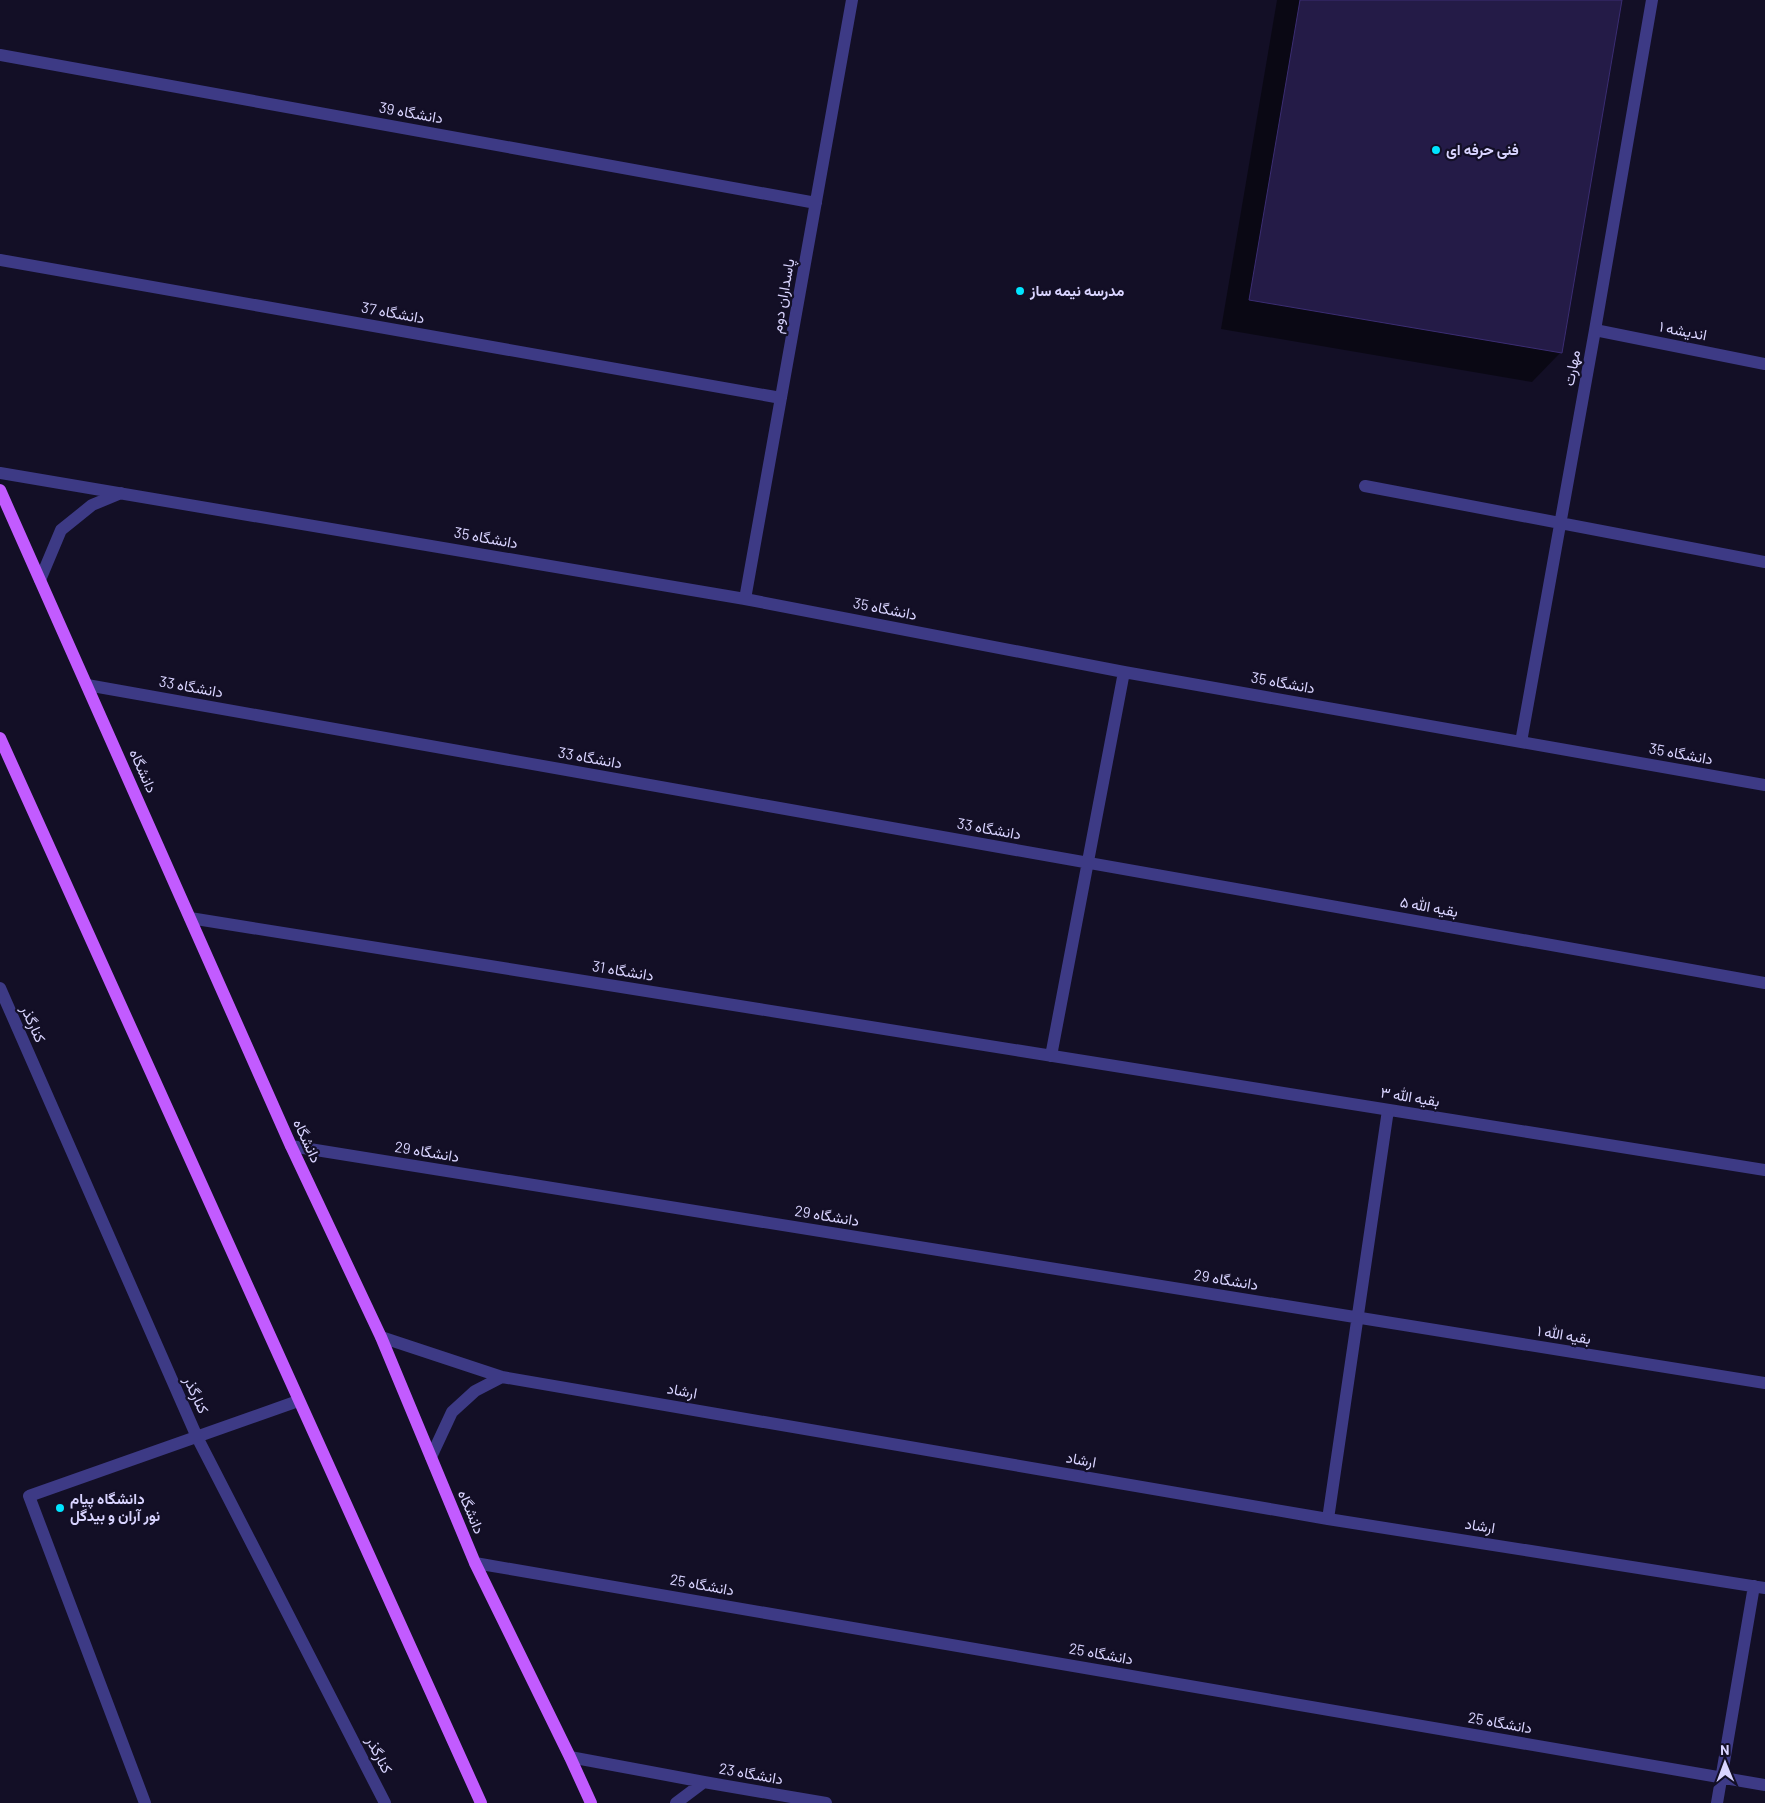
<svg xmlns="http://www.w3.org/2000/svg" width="1765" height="1803" viewBox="0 0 1765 1803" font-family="Barlow,Vazirmatn,sans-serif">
	<rect width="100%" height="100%" fill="#130f26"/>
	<path fill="#0007" d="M1277 0H1621L1561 352 1532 382 1221 329Z"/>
	<path fill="#241b47" stroke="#3b2d73" d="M1300 0H1622L1562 353 1249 300Z"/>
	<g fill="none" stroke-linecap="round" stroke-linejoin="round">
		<path stroke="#3d3a85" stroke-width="12" d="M0 55 816 203
			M0 260 781 398
			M1595 330 1765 364
			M0 473 745 599 1124 672 1765 785
			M1365 486 1765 562
			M40 580 61 530 92 505 121 493
			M745 599 852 0
			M87 685 1765 983
			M1521 742 1595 330 1652 0
			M190 918 1765 1170
			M0 988 197 1437 385 1803
			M1051 1056 1124 672
			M291 1146 1765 1383
			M381 1337 502 1377 1328 1519 1765 1588
			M431 1457 452 1412 475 1391 502 1377
			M1328 1519 1388 1110
			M475 1563 1765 1785
			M570 1757 704 1782 826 1803
			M145 1803 29 1496 298 1401
			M676 1803 704 1782
			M1717 1803 1754 1586"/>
		<path stroke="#c25bff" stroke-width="12" d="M0 490 291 1146 381 1337 475 1563 570 1757 591 1803
			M0 738 481 1803"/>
	</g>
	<g fill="#00e5ff" stroke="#130f26" stroke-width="2">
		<circle cx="1436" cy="150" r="5"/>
		<circle cx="1020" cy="291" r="5"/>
		<circle cx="60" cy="1508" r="5"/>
	</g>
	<g text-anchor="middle" stroke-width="4.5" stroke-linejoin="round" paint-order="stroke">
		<g font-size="15" fill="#d9d4ff" stroke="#130f26">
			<text transform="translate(411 113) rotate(10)" y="5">دانشگاه 39</text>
			<text transform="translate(783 296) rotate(-80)" y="5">پاسداران دوم</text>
			<text transform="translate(393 313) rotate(10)" y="5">دانشگاه 37</text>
			<text transform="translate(1683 331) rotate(11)" y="5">اندیشه ۱</text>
			<text transform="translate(1572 368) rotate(-79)" y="5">مهارت</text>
			<text transform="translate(486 538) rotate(10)" y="5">دانشگاه 35</text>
			<text transform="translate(885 609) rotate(11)" y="5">دانشگاه 35</text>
			<text transform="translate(1283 683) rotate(10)" y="5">دانشگاه 35</text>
			<text transform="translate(191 687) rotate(10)" y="5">دانشگاه 33</text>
			<text transform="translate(1681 754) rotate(10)" y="5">دانشگاه 35</text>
			<text transform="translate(590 758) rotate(10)" y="5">دانشگاه 33</text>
			<text transform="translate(143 771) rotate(66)" y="5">دانشگاه</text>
			<text transform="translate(989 829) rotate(10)" y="5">دانشگاه 33</text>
			<text transform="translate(1429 907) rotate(10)" y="5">بقیه الله ۵</text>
			<text transform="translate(623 971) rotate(9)" y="5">دانشگاه 31</text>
			<text transform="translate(33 1024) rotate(66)" y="5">کنارگذر</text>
			<text transform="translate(1410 1097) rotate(9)" y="5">بقیه الله ۳</text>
			<text transform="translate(307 1141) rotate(65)" y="5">دانشگاه</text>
			<text transform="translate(427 1152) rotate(9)" y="5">دانشگاه 29</text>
			<text transform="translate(827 1216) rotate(9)" y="5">دانشگاه 29</text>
			<text transform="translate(1226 1280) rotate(9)" y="5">دانشگاه 29</text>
			<text transform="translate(1564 1335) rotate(9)" y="5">بقیه الله ۱</text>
			<text transform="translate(682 1391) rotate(10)" y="5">ارشاد</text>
			<text transform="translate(196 1395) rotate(66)" y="5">کنارگذر</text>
			<text transform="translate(1081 1460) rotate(10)" y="5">ارشاد</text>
			<text transform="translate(471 1512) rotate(67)" y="5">دانشگاه</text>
			<text transform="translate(1480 1526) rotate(9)" y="5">ارشاد</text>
			<text transform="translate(702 1585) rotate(10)" y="5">دانشگاه 25</text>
			<text transform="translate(1101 1654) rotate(10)" y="5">دانشگاه 25</text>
			<text transform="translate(1500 1723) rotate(10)" y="5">دانشگاه 25</text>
			<text transform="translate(379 1755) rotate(63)" y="5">کنارگذر</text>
			<text transform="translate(751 1774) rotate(10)" y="5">دانشگاه 23</text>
		</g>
		<g font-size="15" font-weight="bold" fill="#d9d4ff" stroke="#130f26" text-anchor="start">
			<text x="1446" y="155">فنی حرفه ای</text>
			<text x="1030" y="296">مدرسه نیمه ساز</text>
			<text x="70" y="1504">دانشگاه پیام<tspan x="70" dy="17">نور آران و بیدگل</tspan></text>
		</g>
	</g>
	<g transform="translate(1725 1763) rotate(359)" stroke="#130f26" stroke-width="4" paint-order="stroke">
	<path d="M0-4L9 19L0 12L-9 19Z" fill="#d9d4ff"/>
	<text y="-8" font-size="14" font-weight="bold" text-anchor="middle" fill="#d9d4ff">N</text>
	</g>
</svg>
